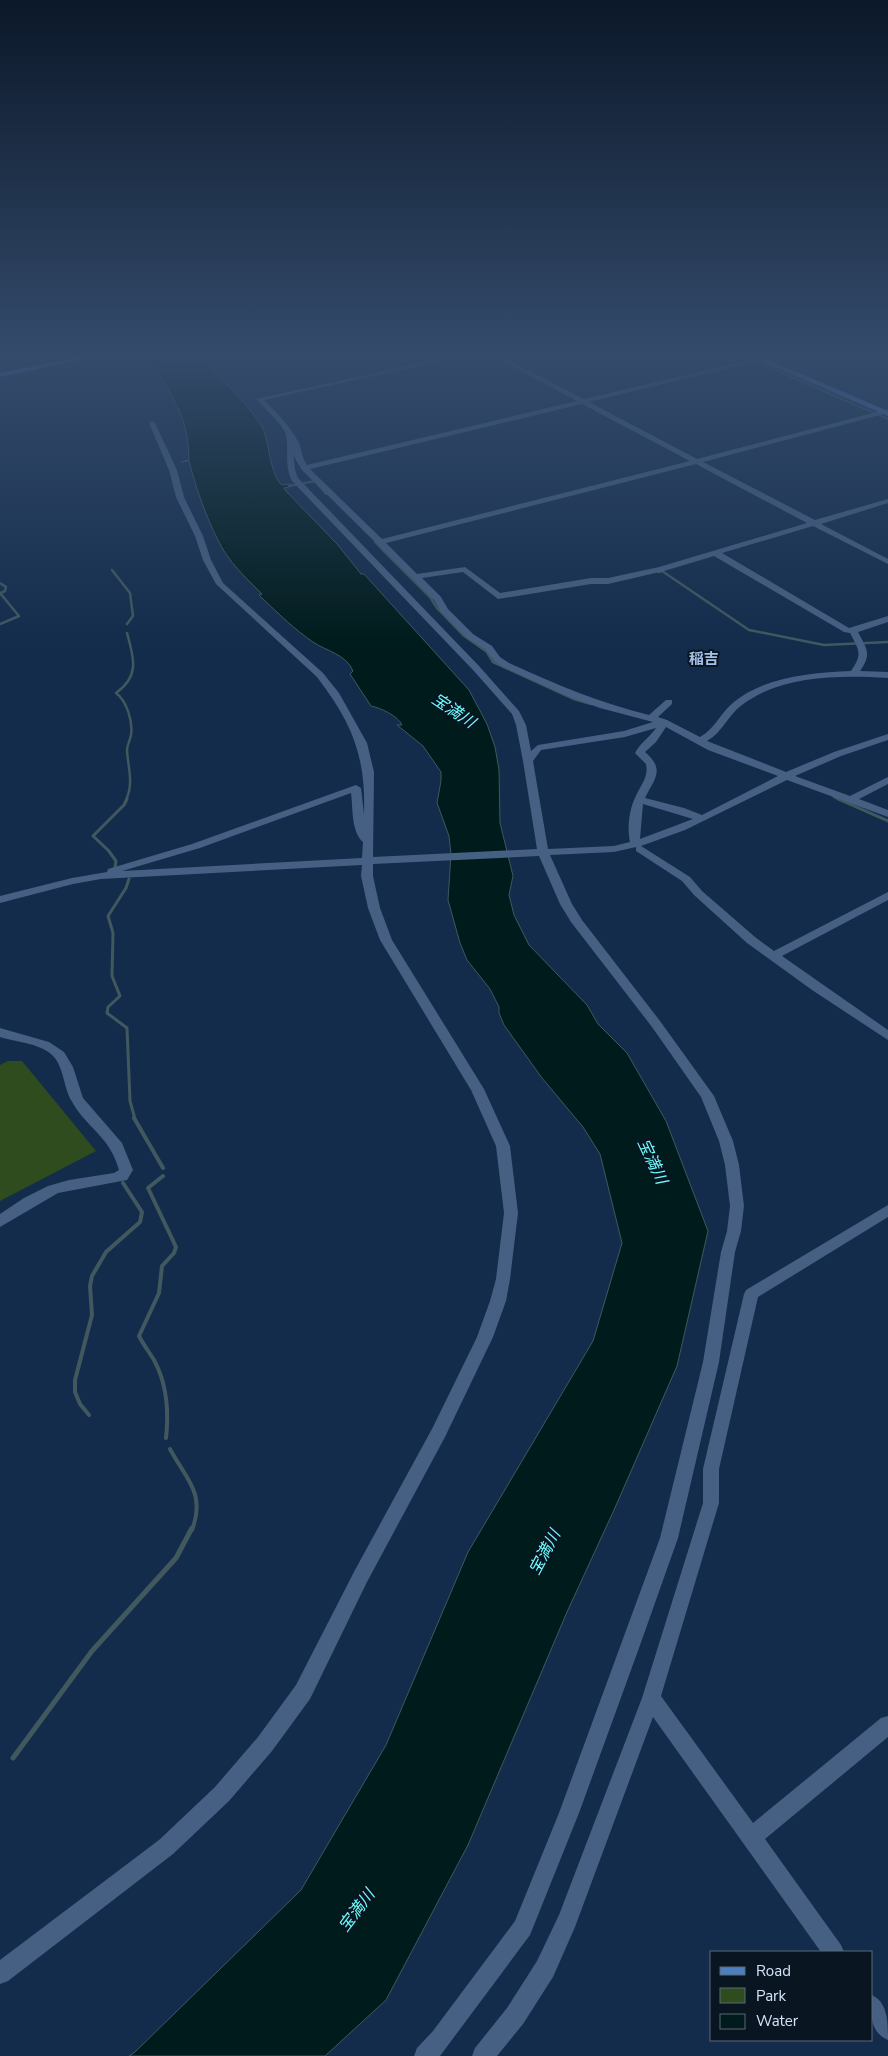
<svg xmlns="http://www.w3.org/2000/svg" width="888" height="2056" viewBox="0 0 888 2056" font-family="'Nunito Sans','Noto Sans JP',sans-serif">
	<rect width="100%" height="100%" fill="#142c4b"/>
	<path fill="#2e4c1d" d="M8 1061H22L96 1151 0 1201V1065Z"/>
	<path fill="#001b1b" stroke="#40585e" d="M148 358H201L206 363C220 378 257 413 264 431 269 444 271 477 282 485L291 484 292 486 284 488 285 490 337 544 361 574H364L469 690 487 724 495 747 499 770 500 823 513 876 509 895 514 915 529 945 587 1005 598 1024 627 1053 666 1121 708 1231 677 1366 614 1510 567 1612 468 1845 386 2000 325 2056H129L135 2052 301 1890 386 1745 468 1552 593 1341 622 1243 600 1154 583 1127 542 1078 504 1025 499 1013V1007L490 989 467 960 460 943 448 900 451 854 449 836 437 803 441 781V772L423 746 397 725H402C398 716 381 708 371 706L350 674 353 671C346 654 326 651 313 642 295 630 279 614 263 599L259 595 262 594C249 581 234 567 224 551 209 526 196 489 189 461L181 462 189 460C188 427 182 414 165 383L161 380H163Z"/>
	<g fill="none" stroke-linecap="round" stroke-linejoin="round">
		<path stroke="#40585e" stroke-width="2" d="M748 358 888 419
			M289 486 315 481 326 494
			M375 542 385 552"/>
		<path stroke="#40585e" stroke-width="2.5" d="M383 550 430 597 437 608 463 635 487 652 493 662 574 699 591 704
			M112 570 130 593 133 616 127 624
			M659 572 662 571 749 630 824 645 888 642
			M0 583 6 587 5 591 0 593 19 616 0 624
			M834 797 841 800
			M126 800C134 783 128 768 127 750 127 745 130 741 131 735 133 722 127 701 116 693 140 676 134 658 127 633"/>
		<path stroke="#40585e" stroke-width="3" d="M838 799 888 821
			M115 867 116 861 108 850 93 836 124 805 127 799
			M129 879 126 888 108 916 113 933 112 976 120 996 108 1007 107 1013 127 1028 130 1101 135 1119"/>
		<path stroke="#40585e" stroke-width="4" d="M134 1118 163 1168
			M163 1176 148 1188 176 1247 174 1253 162 1266 159 1293 139 1336C143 1344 149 1352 154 1360 167 1384 169 1411 166 1438
			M89 1415 80 1404 75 1392V1380L92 1315 90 1286 92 1276 106 1252 140 1222 142 1212 123 1183
			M170 1449C186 1479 206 1493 192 1530"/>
		<path stroke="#40585e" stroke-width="5" d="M13 1758 92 1651 176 1558 192 1528"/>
		<path fill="#456082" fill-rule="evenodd" d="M444 358H455L264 400C277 413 290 426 299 443 302 451 302 458 307 465L577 401 497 358H504L584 399 759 358H769L589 402 697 459 888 409V413L703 462 815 520 888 499V503L821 524 888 559V564L813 526 722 553 849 628 888 616V622L858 632C867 649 872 654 860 671L888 672V678C840 675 781 675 742 705 728 715 722 733 707 741L786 772 834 752 888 734V740L841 756 795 776 850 796 888 777V784L859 799 888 810V817L787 780 685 830 641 846 690 877 702 891 755 937 774 951 888 892V900L782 956 888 1030V1040L812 990 747 943 694 895 682 881 636 851V847L614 852 550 855 572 904 582 920 660 1021 714 1096 733 1141 739 1165 744 1206 741 1231 735 1252 719 1362 678 1538 639 1648 579 1813 530 1935 440 2056H414L417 2048 433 2031 515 1921 559 1813 660 1538 703 1362 721 1252 727 1231 730 1206 725 1165 719 1141 701 1097 652 1027 571 922 560 904 539 856 373 864V876L380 908 392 940 484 1089 510 1146 518 1213 510 1279 506 1301 493 1337 445 1437 367 1582 310 1699 272 1751 229 1801 173 1854 8 1981 0 1984V1960L159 1840 215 1787 258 1737 296 1685 355 1570 433 1427 477 1337 490 1301 496 1279 504 1213 496 1146 471 1090 380 940 368 908 361 876 362 865 101 879 73 884 0 903V896L72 878 107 872 108 869 192 844 356 785 361 788 364 814C366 756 352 723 317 677L216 584 203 560 195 536 176 497 169 470 149 423 152 421 155 423 177 470 184 497 203 536 211 560 223 583 323 673 339 693 367 743 374 772 373 857 537 849 523 761 516 725 512 714 473 670 292 481C284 465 289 450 286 435 284 425 263 407 256 399ZM582 404 690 461 382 539 310 469ZM293 451 294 457 302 470 434 600 441 612 467 638 486 650 494 661 503 667 567 696 600 708 653 722 624 731 538 745 531 751 526 725 519 711 479 666 298 478 295 470ZM696 464 807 523 659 567 608 578H591L500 593 465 567 417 574 386 543ZM714 556 844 632 850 633C859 650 863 654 851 671 812 673 766 676 734 702 721 712 715 729 700 737L667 720 658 717 672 704V700H666L649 715C598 702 557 685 509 663L500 657 492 646 473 634 448 609 441 597 422 578 463 572 498 599 591 584H608L664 571ZM666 727 708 750 778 776 702 815 684 808 645 798C654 779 666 770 645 752L656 742ZM656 728C650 737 640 743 635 753L646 764C649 778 640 785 635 798 629 810 627 829 630 842L614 846 548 849 533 761 541 750 625 737ZM351 793C353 807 351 832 363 842L362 858 122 871 200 848ZM643 804 693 819 640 839Z
			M0 1028 49 1042 64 1052 73 1067 83 1098 122 1143 133 1170 127 1180 58 1193 0 1227V1214L24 1198 48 1186 69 1180 114 1173 119 1170C110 1136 86 1128 71 1100 63 1086 64 1065 51 1054 38 1043 16 1042 0 1037Z
			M888 1205V1217L758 1297 719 1469V1503L661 1696 753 1823 881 1718 888 1716V1737L765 1839 841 1945 844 1952H821L653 1717 575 1927 553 1977 523 2024 497 2056H472L475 2048 507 2008 537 1961 559 1915 642 1698 703 1503V1469L744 1294 746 1290Z
			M872 1995C888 2003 888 2022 888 2040 869 2032 871 2013 872 1995Z"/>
		<path fill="#4e7fbd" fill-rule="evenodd" d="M754 358H764L888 411V416Z"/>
		<path fill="#5494e5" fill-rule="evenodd" d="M74 358H88L0 377V373Z"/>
	</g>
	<linearGradient id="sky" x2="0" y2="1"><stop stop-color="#0b1829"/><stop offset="0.55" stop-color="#344b6c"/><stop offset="1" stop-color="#344b6c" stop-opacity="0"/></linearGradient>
	<rect width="888" height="646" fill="url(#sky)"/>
	<g text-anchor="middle" stroke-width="4" stroke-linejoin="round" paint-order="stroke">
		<g font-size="15" font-weight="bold" fill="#a3c1e8" stroke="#0a1522">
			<text x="704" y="664">稲吉</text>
		</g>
		<g font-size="16" font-style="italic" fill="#71fdfd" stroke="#0a1522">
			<text transform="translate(454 710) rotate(34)" y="6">宝満川</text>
			<text transform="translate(653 1161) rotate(65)" y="6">宝満川</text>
			<text transform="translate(544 1552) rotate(-62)" y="6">宝満川</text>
			<text transform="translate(356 1910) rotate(-53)" y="6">宝満川</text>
		</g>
	</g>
	<rect x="710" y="1951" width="162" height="90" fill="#0a1522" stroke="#5b6878"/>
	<rect x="720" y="1967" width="25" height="8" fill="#4e7fbd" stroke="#5b6878"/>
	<text x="756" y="1976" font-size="15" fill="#d5e5f9">Road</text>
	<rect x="720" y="1988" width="25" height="15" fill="#2e4c1d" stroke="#5b6878"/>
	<text x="756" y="2001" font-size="15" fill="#d5e5f9">Park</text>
	<rect x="720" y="2014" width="25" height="15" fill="#001b1b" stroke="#5b6878"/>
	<text x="756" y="2026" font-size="15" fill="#d5e5f9">Water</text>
</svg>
